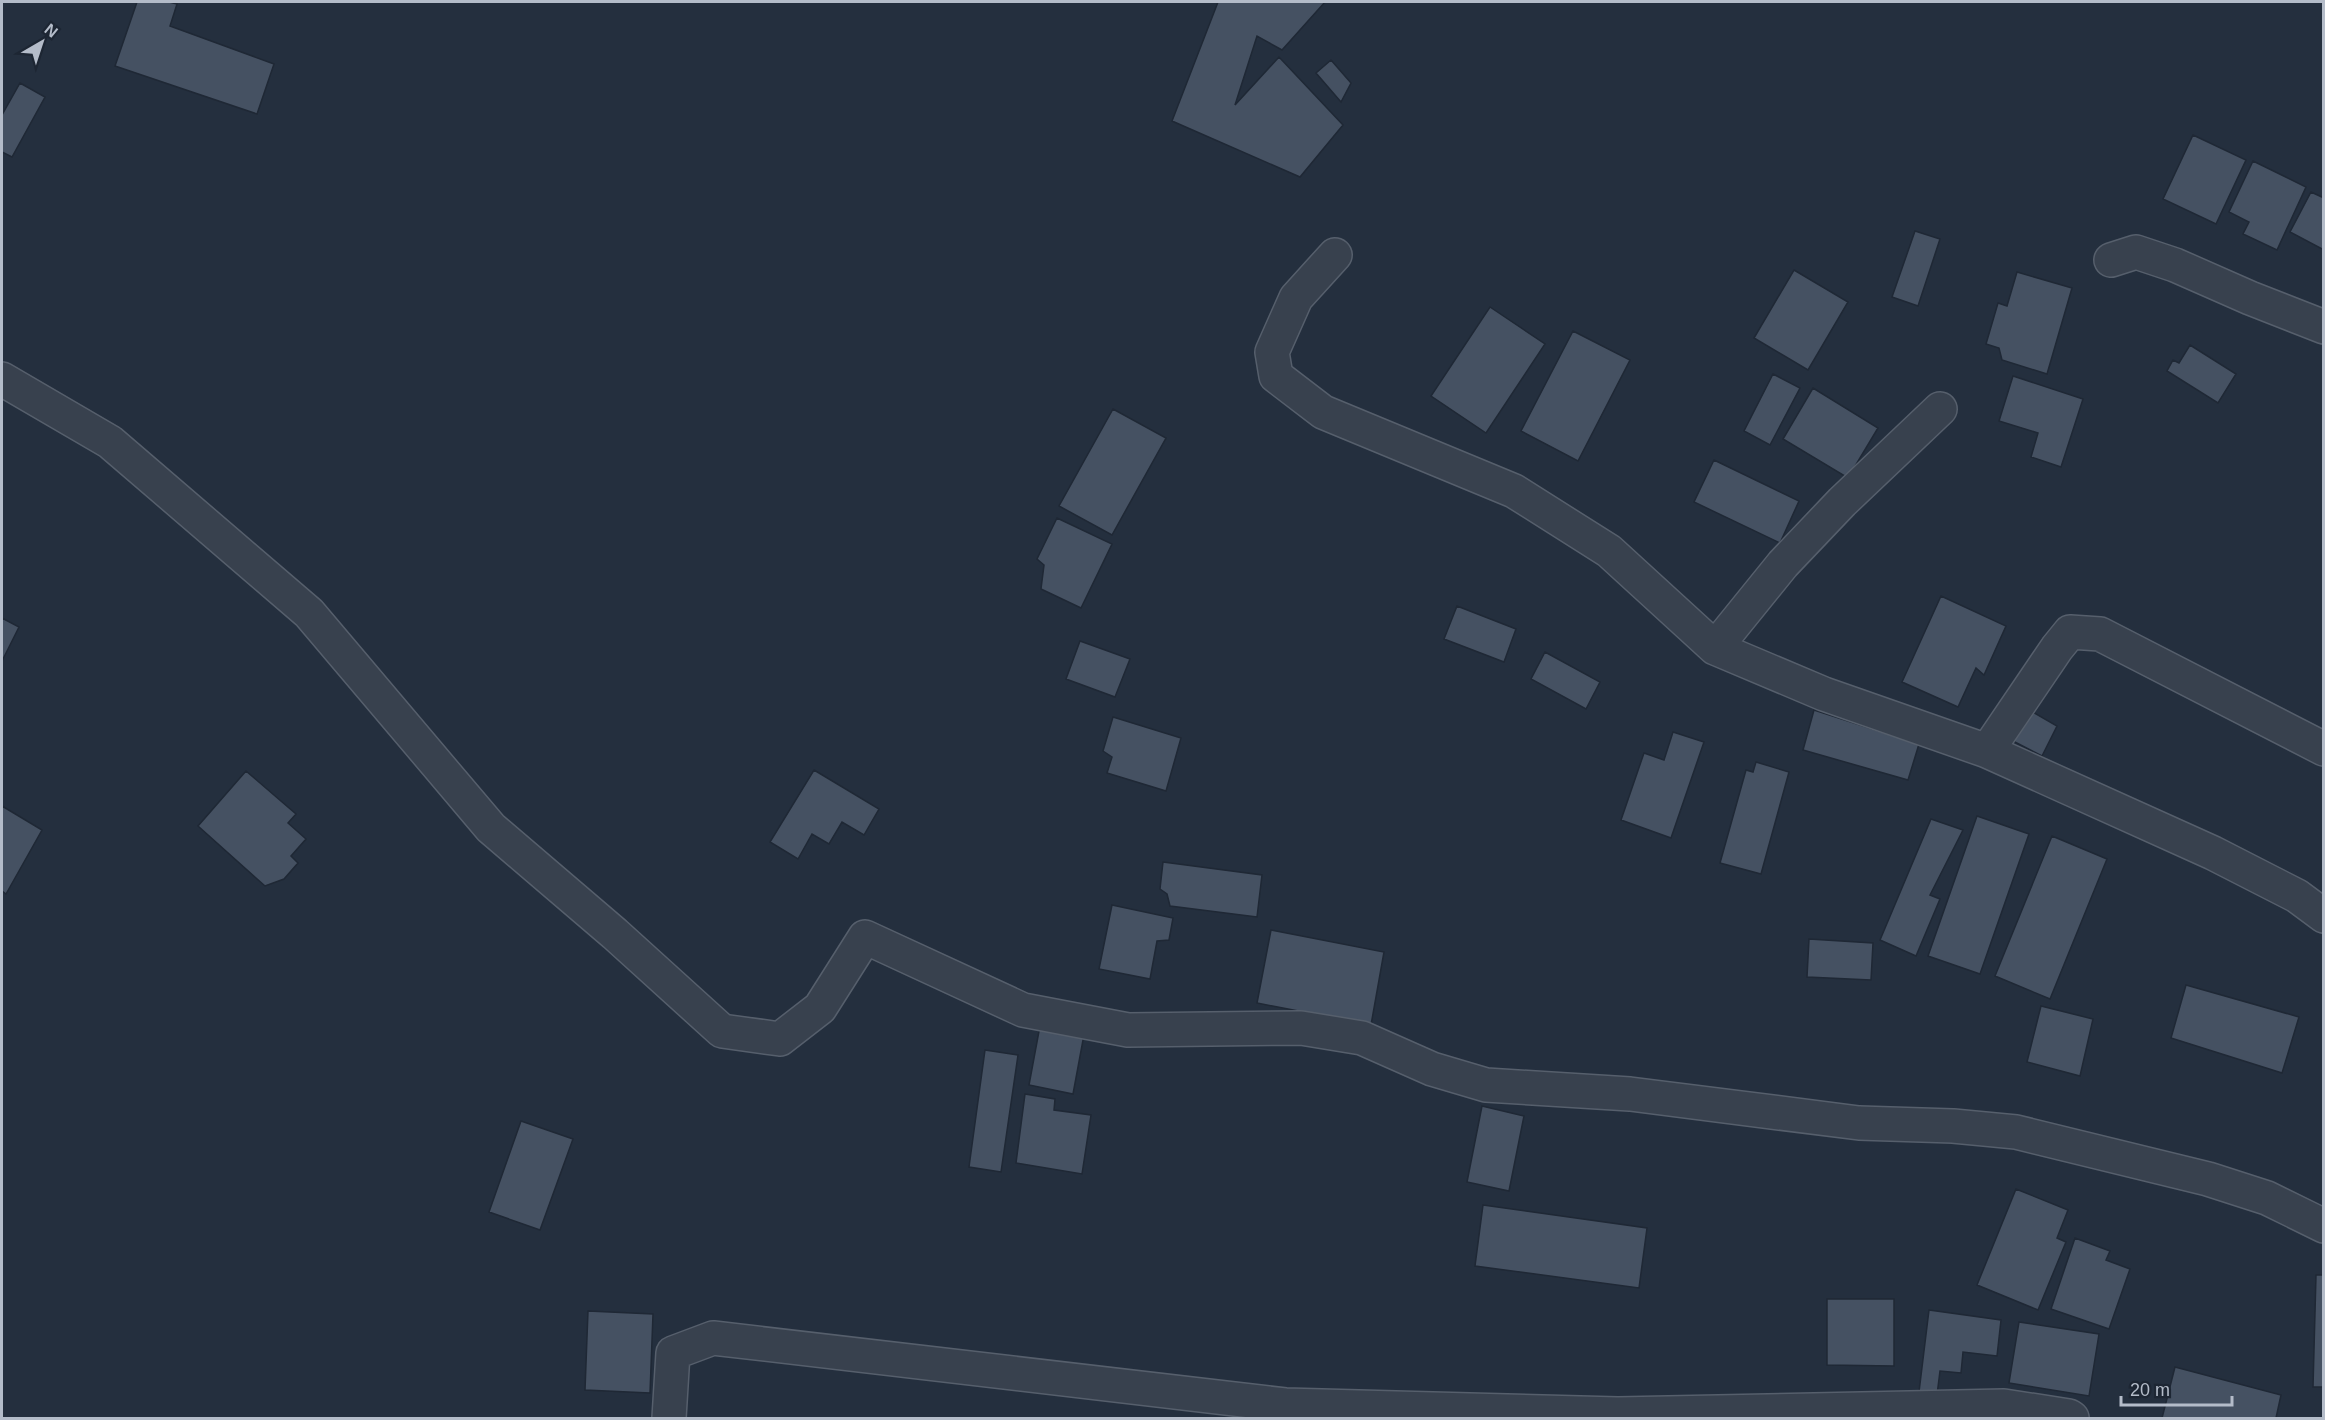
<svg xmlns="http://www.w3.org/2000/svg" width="2325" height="1420" viewBox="0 0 2325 1420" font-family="Helvetica,sans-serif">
	<rect width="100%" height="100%" fill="#242f3e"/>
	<path fill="#455162" stroke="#1f2835" stroke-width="1.5" d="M137 2H169L177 4 170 26 274 64 257 114 115 66Z
		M1218 2H1325L1282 50 1257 36 1235 105 1279 57 1343 125 1300 177 1172 121Z
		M1331 60 1351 83 1341 102 1316 73Z
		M20 83 45 97 12 157 2 152V115Z
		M2193 135 2246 160 2216 224 2163 199Z
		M2253 161 2306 187 2277 250 2243 234 2249 222 2229 212Z
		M2311 192 2324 198V250L2290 232Z
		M1915 231 1940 239 1918 306 1892 297Z
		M1794 270 1848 302 1808 370 1754 338Z
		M2017 272 2072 288 2047 374 2002 360 1999 348 1986 344 1998 303 2007 306Z
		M1490 307 1545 344 1486 433 1431 396Z
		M1573 331 1630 360 1578 461 1521 431Z
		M2190 345 2236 374 2218 403 2167 371 2173 360 2179 363Z
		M1773 374 1800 388 1770 445 1744 431Z
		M2013 376 2083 399 2061 467 2031 457 2038 433 1999 421Z
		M1813 388 1878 428 1848 478 1783 439Z
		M1113 409 1166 438 1112 535 1059 506Z
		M1714 460 1799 501 1780 543 1694 502Z
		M1057 518 1112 544 1081 608 1041 589 1044 565 1037 559Z
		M1941 596 2006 626 1984 675 1976 668 1958 707 1902 682Z
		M1457 606 1516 629 1504 662 1444 639Z
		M2 618 19 627 2 661Z
		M1080 641 1130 659 1115 697 1066 679Z
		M1545 652 1600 682 1586 709 1531 679Z
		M1814 710 1919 744 1908 780 1803 750Z
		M2029 710 2057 726 2042 756 2011 740Z
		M1113 717 1181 738 1166 791 1107 773 1112 757 1103 751Z
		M1673 732 1704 742 1671 838 1621 820 1644 753 1664 760Z
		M1756 762 1789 772 1761 874 1720 863 1746 770 1753 772Z
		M814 770 879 809 864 835 842 822 829 844 812 834 798 859 770 842Z
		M246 771 296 814 288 823 306 839 291 856 298 863 284 879 265 886 198 826Z
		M2 806 42 830 6 894 2 891Z
		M1977 816 2029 834 1980 974 1928 956Z
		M1931 819 1963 830 1930 895 1940 899 1916 956 1880 940Z
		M2052 836 2107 859 2050 999 1995 976Z
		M1163 862 1262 875 1257 917 1170 906 1167 894 1160 889Z
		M1112 905 1173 918 1169 940 1157 941 1150 979 1099 969Z
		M1271 930 1384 952 1371 1025 1257 1003Z
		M1809 939 1873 943 1871 980 1807 977Z
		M2186 985 2299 1017 2282 1073 2171 1038Z
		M2041 1006 2093 1019 2080 1076 2027 1062Z
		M1042 1015 1086 1024 1073 1094 1029 1085Z
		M985 1050 1018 1055 1001 1172 969 1167Z
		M1025 1094 1055 1099 1054 1110 1091 1115 1082 1174 1016 1163Z
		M1482 1106 1524 1116 1509 1191 1467 1182Z
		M521 1121 573 1139 540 1230 489 1212Z
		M2016 1189 2068 1210 2057 1238 2066 1242 2038 1310 1977 1285Z
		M1483 1205 1647 1228 1639 1288 1475 1266Z
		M2075 1238 2110 1251 2106 1260 2130 1269 2109 1329 2051 1309Z
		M2316 1275H2324V1387H2313Z
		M1827 1299H1894V1366L1827 1365Z
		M1929 1310 2001 1320 1997 1356 1963 1352 1961 1373 1940 1371 1937 1395 1919 1392Z
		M588 1311 653 1314 650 1393 585 1390Z
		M2019 1322 2099 1334 2089 1396 2009 1383Z
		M2175 1367 2281 1395 2276 1418H2162Z"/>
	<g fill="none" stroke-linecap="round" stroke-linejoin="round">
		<g stroke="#565f6c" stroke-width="36">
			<path id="minor" d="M1335 255 1296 298 1272 352 1276 376 1323 412 1514 491 1609 551 1715 648 1824 694 1987 751 2213 853 2297 896 2324 916
				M2111 260 2136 252 2175 265 2250 298 2324 327
				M2 379 110 442 309 613 491 828 615 934 722 1031 780 1039 820 1008 865 937 1023 1010 1128 1030 1301 1028 1362 1038 1432 1069 1486 1085 1630 1094 1859 1123 1953 1126 2016 1132 2208 1179 2267 1198 2324 1226
				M1715 648 1783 564 1842 502 1940 409
				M1987 751 2057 648 2070 632 2100 634 2324 749
				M669 1418 673 1353 713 1338 1285 1405 1618 1414 2004 1406 2069 1416 2072 1418"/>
		</g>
		<use href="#minor" stroke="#38414e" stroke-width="33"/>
	</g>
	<rect width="2325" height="1420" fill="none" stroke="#b4bcc9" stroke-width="6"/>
	<g transform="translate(42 42) rotate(39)" stroke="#1d2633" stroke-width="4.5" paint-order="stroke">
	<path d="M0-4.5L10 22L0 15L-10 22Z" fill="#b4bcc9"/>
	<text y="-9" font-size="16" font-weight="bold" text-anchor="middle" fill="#b4bcc9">N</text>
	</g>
	<path d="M2121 1396v9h111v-9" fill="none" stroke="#b4bcc9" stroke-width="3"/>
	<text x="2130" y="1396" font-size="18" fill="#b4bcc9" stroke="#1d2633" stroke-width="4.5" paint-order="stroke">20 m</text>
</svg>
